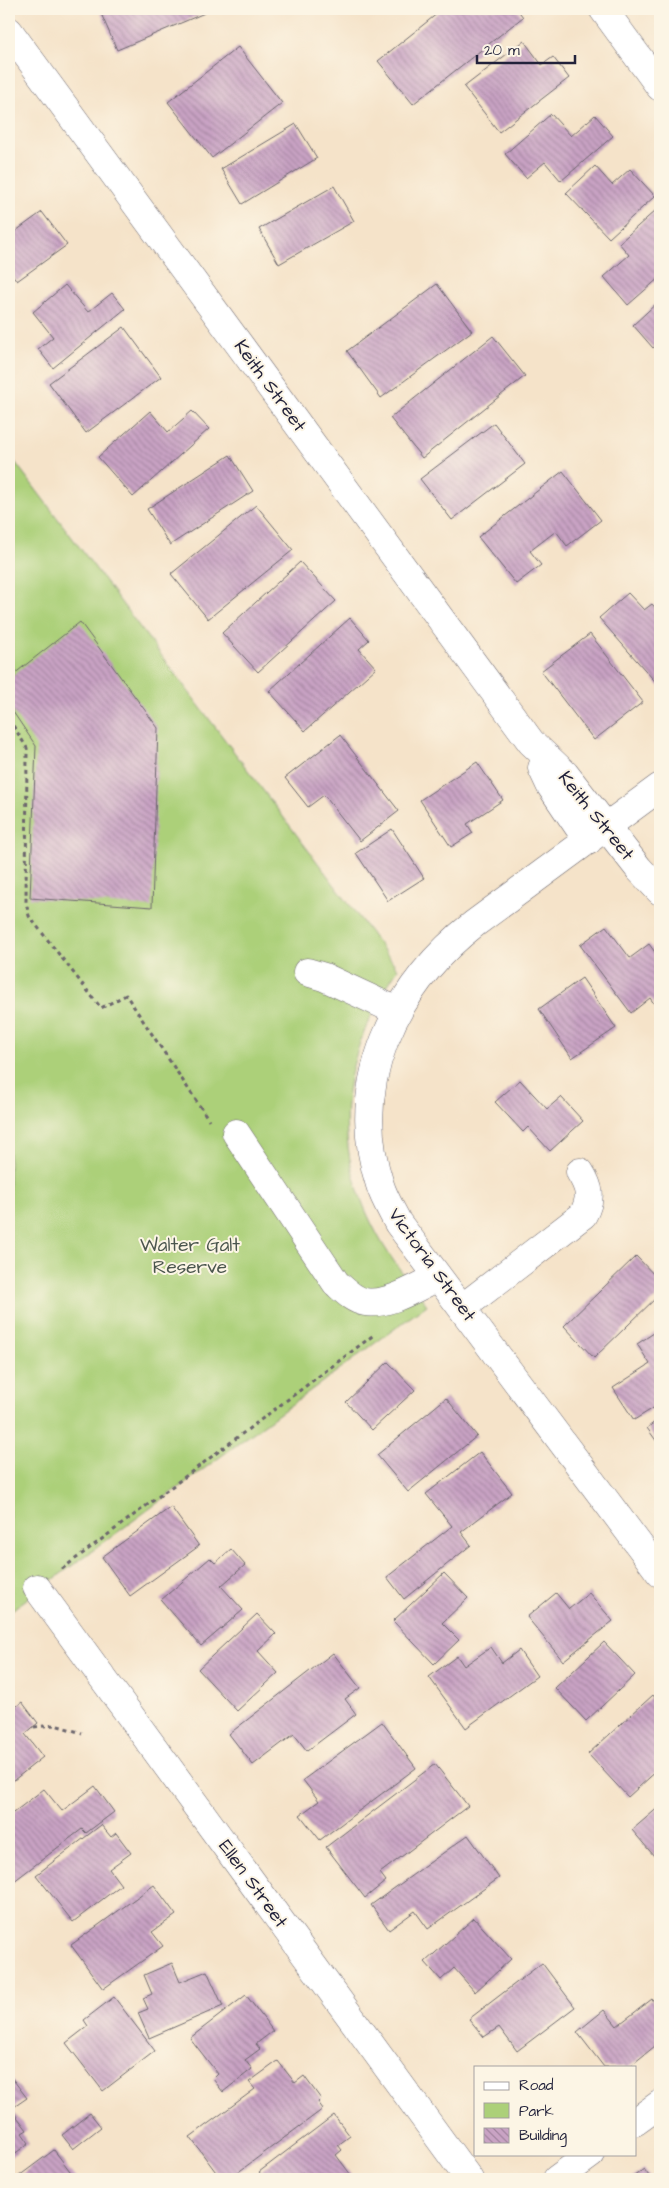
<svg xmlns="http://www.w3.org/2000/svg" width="669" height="2188" font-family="'Architects Daughter',sans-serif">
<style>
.green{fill:#acd079;stroke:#67795a}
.building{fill:url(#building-back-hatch)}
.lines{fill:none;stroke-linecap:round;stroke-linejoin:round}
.minor-casing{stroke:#6c666d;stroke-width:29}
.path{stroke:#6c666d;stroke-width:3;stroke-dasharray:4 4;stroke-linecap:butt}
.minor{stroke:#fff;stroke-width:28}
.labels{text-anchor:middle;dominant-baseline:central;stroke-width:4;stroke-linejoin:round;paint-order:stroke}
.street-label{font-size:19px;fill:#22223b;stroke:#fcf5e5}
.park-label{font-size:19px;fill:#4b564e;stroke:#fcf5e5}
</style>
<defs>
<pattern id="building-back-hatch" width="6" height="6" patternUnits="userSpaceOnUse" patternTransform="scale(1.25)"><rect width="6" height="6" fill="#c9a3c4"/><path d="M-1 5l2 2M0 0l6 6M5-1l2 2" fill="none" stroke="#a384a0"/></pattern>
</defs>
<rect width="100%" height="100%" fill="#fcf5e5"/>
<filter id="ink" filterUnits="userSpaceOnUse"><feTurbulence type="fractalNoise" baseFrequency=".02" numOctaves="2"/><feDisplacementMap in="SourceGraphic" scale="10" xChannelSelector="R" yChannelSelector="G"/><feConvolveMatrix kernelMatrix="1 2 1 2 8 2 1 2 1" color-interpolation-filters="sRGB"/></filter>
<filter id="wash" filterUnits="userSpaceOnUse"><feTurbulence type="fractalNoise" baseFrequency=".0096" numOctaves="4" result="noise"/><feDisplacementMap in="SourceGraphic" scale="20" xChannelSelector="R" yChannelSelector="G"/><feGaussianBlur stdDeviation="1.12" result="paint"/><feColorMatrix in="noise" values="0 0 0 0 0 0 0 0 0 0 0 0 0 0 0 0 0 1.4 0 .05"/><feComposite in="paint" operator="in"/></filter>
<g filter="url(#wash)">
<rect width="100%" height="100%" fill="#f5e3c9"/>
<!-- green -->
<path class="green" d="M9,454L398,969C341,1054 327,1141 377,1234C390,1259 410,1282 427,1305L9,1612Z"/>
<g id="blocks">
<!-- building -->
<path class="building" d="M99,9H214L117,50Z
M443,9H517L523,17L413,104L378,61Z
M524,41L542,65L553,57L569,78L499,132L464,87Z
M238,47L282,103L212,158L168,102Z
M551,114L571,136L595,115L613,136L561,181L545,162L526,178L505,154Z
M296,124L317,158L242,204L221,169Z
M595,166L612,185L630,169L655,196L609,238L566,193Z
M334,186L354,221L279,264L259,229Z
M656,210L660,215V277L628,305L604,277L629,255L619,243Z
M42,212L67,245L17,281L11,273L9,274V236Z
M437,284L472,331L381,398L347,351Z
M65,285L88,312L112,293L125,309L53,368L38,349L53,337L33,312Z
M660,300V342L653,348L633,325Z
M124,327L161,377L86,433L49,383Z
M493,336L525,376L422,458L390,418Z
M150,411L168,432L192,411L209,429L133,497L98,457Z
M494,423L525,464L452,520L420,479Z
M230,455L253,491L170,545L147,509Z
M563,471L601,520L567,546L556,531L530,551L541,565L516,584L478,537Z
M256,505L293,550L208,619L171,574Z
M300,562L336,601L258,672L222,633Z
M628,593L644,610L652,604L660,613V687L599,618Z
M350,618L369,640L359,649L376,668L305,731L269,691Z
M80,622L158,728L152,907L30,898L36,746L9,706V678Z
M590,634L643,702L594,740L541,671Z
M340,735L399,811L360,841L324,795L308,807L285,778Z
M477,762L503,800L467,824L473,833L451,847L420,800Z
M392,829L424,878L388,901L356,853Z
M606,926L630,958L649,944L660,959V1012L650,998L631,1013L580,945Z
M582,978L616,1028L572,1058L539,1009Z
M520,1080L547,1109L561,1097L583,1121L550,1151L528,1127L523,1132L495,1102Z
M636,1256L660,1281V1294L594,1358L564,1326Z
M660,1329V1404L634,1420L613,1388L650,1364L637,1344Z
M388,1362L415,1390L372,1430L346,1402Z
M446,1398L477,1436L408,1492L377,1455Z
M660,1418V1446L647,1428Z
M480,1452L512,1493L461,1532L471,1545L404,1599L387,1577L452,1526L426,1494Z
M171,1507L199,1546L130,1596L102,1557Z
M231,1549L245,1565L221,1586L243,1610L201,1646L161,1600L210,1558L215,1563Z
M444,1573L468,1598L442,1623L459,1640L434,1664L393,1621Z
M556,1593L569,1609L589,1593L613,1621L563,1661L527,1617Z
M257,1614L276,1634L258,1651L278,1673L237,1711L198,1669Z
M604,1642L635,1675L586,1721L555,1688Z
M491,1647L502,1663L519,1650L537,1676L466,1728L429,1677L457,1656L464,1666Z
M333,1653L360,1688L345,1699L356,1714L307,1751L294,1734L253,1765L229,1734Z
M653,1695L660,1704V1768L628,1797L588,1754Z
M22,1702L38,1723L25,1734L43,1757L9,1784V1712Z
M382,1722L416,1768L320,1840L300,1815L319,1801L303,1780Z
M435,1764L468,1806L380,1873L386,1881L365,1898L326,1847Z
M95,1786L114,1812L86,1833L82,1829L9,1885V1816L44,1789L62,1811Z
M660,1806V1863L632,1830Z
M101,1825L111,1837L116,1833L131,1853L109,1869L121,1885L73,1922L36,1875Z
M468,1835L499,1878L428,1929L415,1911L389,1930L371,1905Z
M154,1885L176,1915L152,1932L163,1946L103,1989L71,1945Z
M474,1918L511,1959L475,1992L454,1968L441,1980L425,1962Z
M172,1963L180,1982L207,1971L223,2006L149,2038L138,2013L148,2009L143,1998L152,1994L144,1975Z
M542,1963L575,2007L517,2051L499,2027L484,2037L469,2019Z
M246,1995L273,2031L256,2044L260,2049L245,2060L252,2069L223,2092L213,2079L218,2074L190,2038Z
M114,1997L155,2051L103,2091L66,2043L88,2026L84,2020Z
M652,1999L660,2009V2042L629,2067H604L577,2032L604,2010L617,2026Z
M278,2061L295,2083L304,2076L321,2099L318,2102L323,2109L229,2179H221L190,2137L255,2089L249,2082Z
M11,2077L27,2098L11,2109L27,2130L22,2133L29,2143L9,2158V2078Z
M90,2113L101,2127L73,2149L62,2135Z
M334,2115L350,2136L338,2145L342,2150L336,2155L351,2175L346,2179H308L303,2173L295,2179H265L259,2172Z
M54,2150L76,2179H15Z
M644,2169L651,2179H630Z"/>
</g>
</g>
<g filter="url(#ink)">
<use href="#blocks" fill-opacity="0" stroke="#6c666d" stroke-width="1"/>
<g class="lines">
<defs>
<path id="minor" d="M603,9L660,87
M9,31L531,742L565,774L639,869L660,891
M542,768L550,785L588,841
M660,787L474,924C394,987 347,1084 380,1185C384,1198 392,1211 398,1223L660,1573
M307,972L324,977L397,1011
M236,1133L336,1283C344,1290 353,1300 365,1302C388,1306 417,1287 438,1277
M462,1308L583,1215C592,1198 590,1188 580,1172
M37,1588L469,2179
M635,2122L660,2104
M557,2179L591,2154"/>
</defs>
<!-- minor casing -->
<use href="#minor" class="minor-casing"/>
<!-- path -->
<path class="path" d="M9,719L27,748L26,902L29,916L101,1008L126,995L209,1120
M62,1569L375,1334
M34,1727L55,1725L82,1733"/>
<!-- minor -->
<use href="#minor" class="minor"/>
</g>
</g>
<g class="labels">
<!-- street labels -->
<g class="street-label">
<text transform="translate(270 386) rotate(54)">Keith Street</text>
<text transform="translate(596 816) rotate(51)">Keith Street</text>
<text transform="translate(432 1265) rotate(54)">Victoria Street</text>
<text transform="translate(253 1884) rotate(54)">Ellen Street</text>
</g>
<!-- park labels -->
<g class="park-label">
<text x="190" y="1245">Walter Galt<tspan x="190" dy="22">Reserve</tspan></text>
</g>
</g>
<!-- margin -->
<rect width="669" height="2188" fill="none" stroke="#fcf5e5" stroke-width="30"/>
<!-- legend -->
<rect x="474" y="2066" width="162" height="90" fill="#fcf5e5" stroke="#a5a1a1"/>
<rect x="484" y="2082" width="25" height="8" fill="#ffffff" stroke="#a5a1a1"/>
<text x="519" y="2090" font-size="15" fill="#22223b">Road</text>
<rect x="484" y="2103" width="25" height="15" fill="#acd079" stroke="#a5a1a1"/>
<text x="519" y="2116" font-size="15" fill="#22223b">Park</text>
<rect x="484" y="2128" width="25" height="15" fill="url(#building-back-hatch)" stroke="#a5a1a1"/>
<text x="519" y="2140" font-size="15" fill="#22223b">Building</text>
<!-- scale -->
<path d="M477 55v8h98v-8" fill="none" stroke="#22223b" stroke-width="2.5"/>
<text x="484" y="55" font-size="15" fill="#22223b" stroke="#fcf5e5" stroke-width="4" paint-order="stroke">20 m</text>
</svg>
